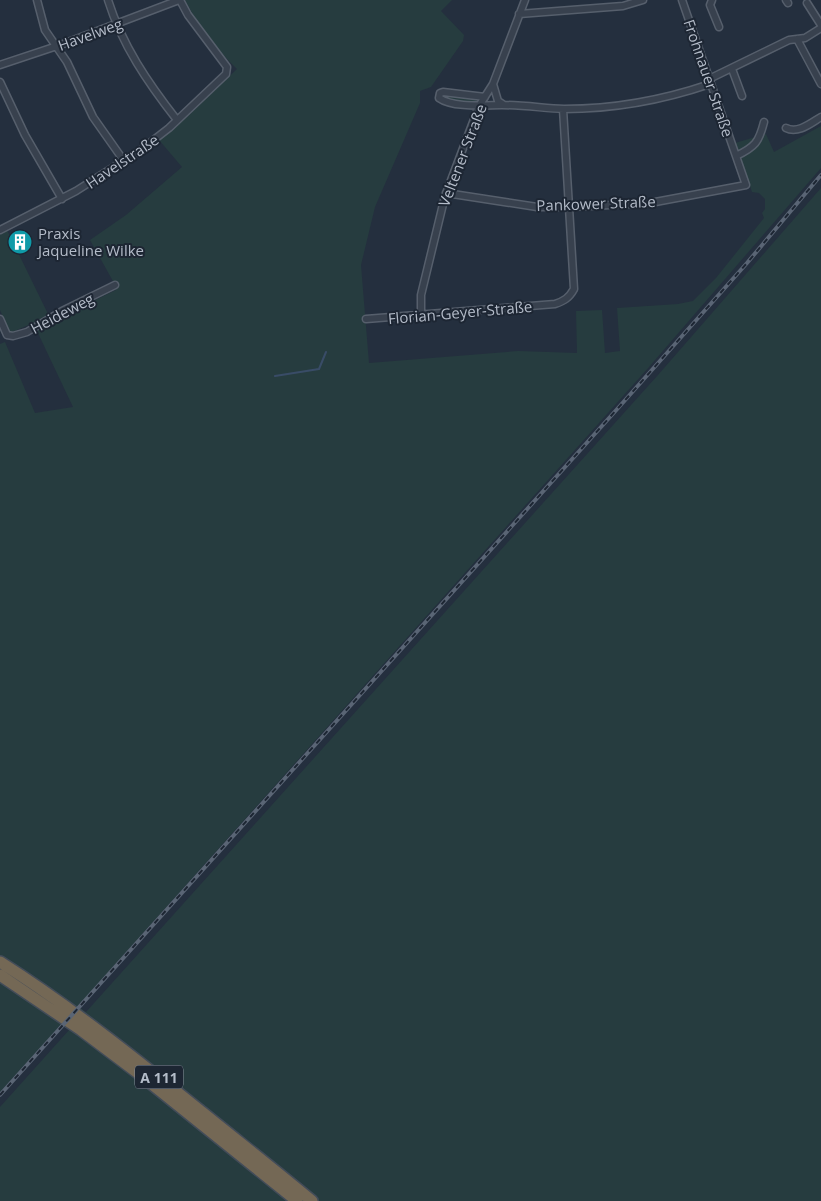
<svg xmlns="http://www.w3.org/2000/svg" width="821" height="1201" font-family="'Open Sans',sans-serif">
<style>
.green{fill:#263c3f}
.lines{fill:none;stroke-linecap:round;stroke-linejoin:round}
.stream{stroke:#394c67;stroke-width:2}
.street-casing{stroke:#565f6c;stroke-width:9}
.highway-casing{stroke:#434c59;stroke-width:14}
.street{stroke:#38414e;stroke-width:6}
.highway{stroke:#746855;stroke-width:11}
.rail-casing{stroke:#5a6575;stroke-width:4}
.rail{stroke:#1d2633;stroke-width:2;stroke-dasharray:5.5;stroke-linecap:butt}
.labels{text-anchor:middle;dominant-baseline:central;stroke-width:4;stroke-linejoin:round;paint-order:stroke}
.shield{fill:#1d2633;stroke:#878f9c;stroke-width:1}
.shield-label{font-size:14px;font-weight:bold;fill:#b4bcc9}
.street-label{font-size:15px;fill:#b4bcc9;stroke:#1d2633}
.poi-label{font-size:15px;fill:#b4bcc9;stroke:#1d2633;text-anchor:start}
</style>
<rect width="100%" height="100%" fill="#242f3e"/>
<!-- green -->
<path class="green" d="M185,0H452L441,11L464,35L463,41L431,87L420,91V103L375,207L361,265L369,363L518,351L577,353L576,311L602,310L605,353L620,351L617,308L678,304L693,301L716,278L764,218L762,213L765,209V199L759,193L752,192L735,143L766,134L774,152L821,126V168L649,367L78,1006L86,1012L658,375L821,188V1201H0V1107L70,1029L62,1024L0,1092V344L5,342L35,413L73,407L36,329L116,290L114,283L90,240L126,215L182,167L159,140L187,117L237,69C216,49 198,26 185,0Z
M447,95L476,99L477,102L475,104L460,102L446,98Z
M7,230L49,316L10,333L0,310V233Z"/>
<g class="lines">
<!-- stream -->
<path class="stream" d="M275,376L319,369L326,352"/>
<defs>
<path id="street" d="M37,0L45,30L67,62L93,117L124,161
M108,0C122,45 148,83 177,120
M712,0L710,5L719,27
M786,0L788,3
M807,3L821,25
M519,14L623,6L643,0
M797,39L821,84
M0,65L63,44L179,0
M732,69L742,96
M709,79L789,40L805,38L821,28
M0,82L25,135L62,199
M493,84L498,101L504,105
M485,97L443,92L440,93L439,98C453,108 485,105 502,105C523,105 543,108 564,109C614,109 663,100 710,84
M786,128C798,134 811,123 821,117
M736,156C755,147 759,142 764,122
M446,193L537,207H570L650,203L746,185L682,0
M0,230L76,191L142,149L169,128L226,74L227,67L188,15L180,0
M421,315V295L445,196L479,106L493,84L525,0
M0,319L7,335L13,336L27,332L62,311L115,285
M366,319L555,304C564,301 569,298 574,289L563,109"/>
<path id="highway" d="M0,962C71,1007 137,1060 202,1112C239,1142 276,1171 312,1201
M0,975L81,1030L138,1073L297,1201"/>
</defs>
<!-- street casing -->
<use href="#street" class="street-casing"/>
<!-- highway casing -->
<use href="#highway" class="highway-casing"/>
<!-- street -->
<use href="#street" class="street"/>
<!-- highway -->
<use href="#highway" class="highway"/>
<defs>
<path id="rail" d="M0,1095L619,407L747,263L821,175"/>
</defs>
<!-- rail casing -->
<use href="#rail" class="rail-casing"/>
<!-- rail -->
<use href="#rail" class="rail"/>
</g>
<!-- icons -->
<defs>
<symbol id="building-disc" viewBox="-11 -11 22 22"><circle r="9.5" fill="#0f9aa8" stroke="#1d2633"/><path d="M-4-6H4V6H1V3H-1V6H-4ZM-2.5-4.3h1.7v1.8h-1.7ZM.8-4.3h1.7v1.8H.8ZM-2.5-1h1.7V.8h-1.7ZM.8-1h1.7V.8H.8Z" fill="#fff"/></symbol>
</defs>
<g fill-rule="evenodd">
<use href="#building-disc" x="6" y="228" width="28" height="28"/>
</g>
<g class="labels">
<!-- shield labels -->
<rect class="shield" x="135" y="1065.5" width="48" height="23" rx="4"/>
<g class="shield-label">
<text x="159" y="1077">A 111</text>
</g>
<!-- street labels -->
<g class="street-label">
<text transform="translate(90 34) rotate(-20)">Havelweg</text>
<text transform="translate(709 78) rotate(71)">Frohnauer Straße</text>
<text transform="translate(462 155) rotate(-69)">Veltener Straße</text>
<text transform="translate(122 161) rotate(-34)">Havelstraße</text>
<text transform="translate(596 203) rotate(-2)">Pankower Straße</text>
<text transform="translate(460 312) rotate(-5)">Florian-Geyer-Straße</text>
<text transform="translate(62 313) rotate(-28)">Heideweg</text>
</g>
<!-- poi labels -->
<g class="poi-label">
<text x="38" y="233">Praxis<tspan x="38" dy="17">Jaqueline Wilke</tspan></text>
</g>
</g>
</svg>
